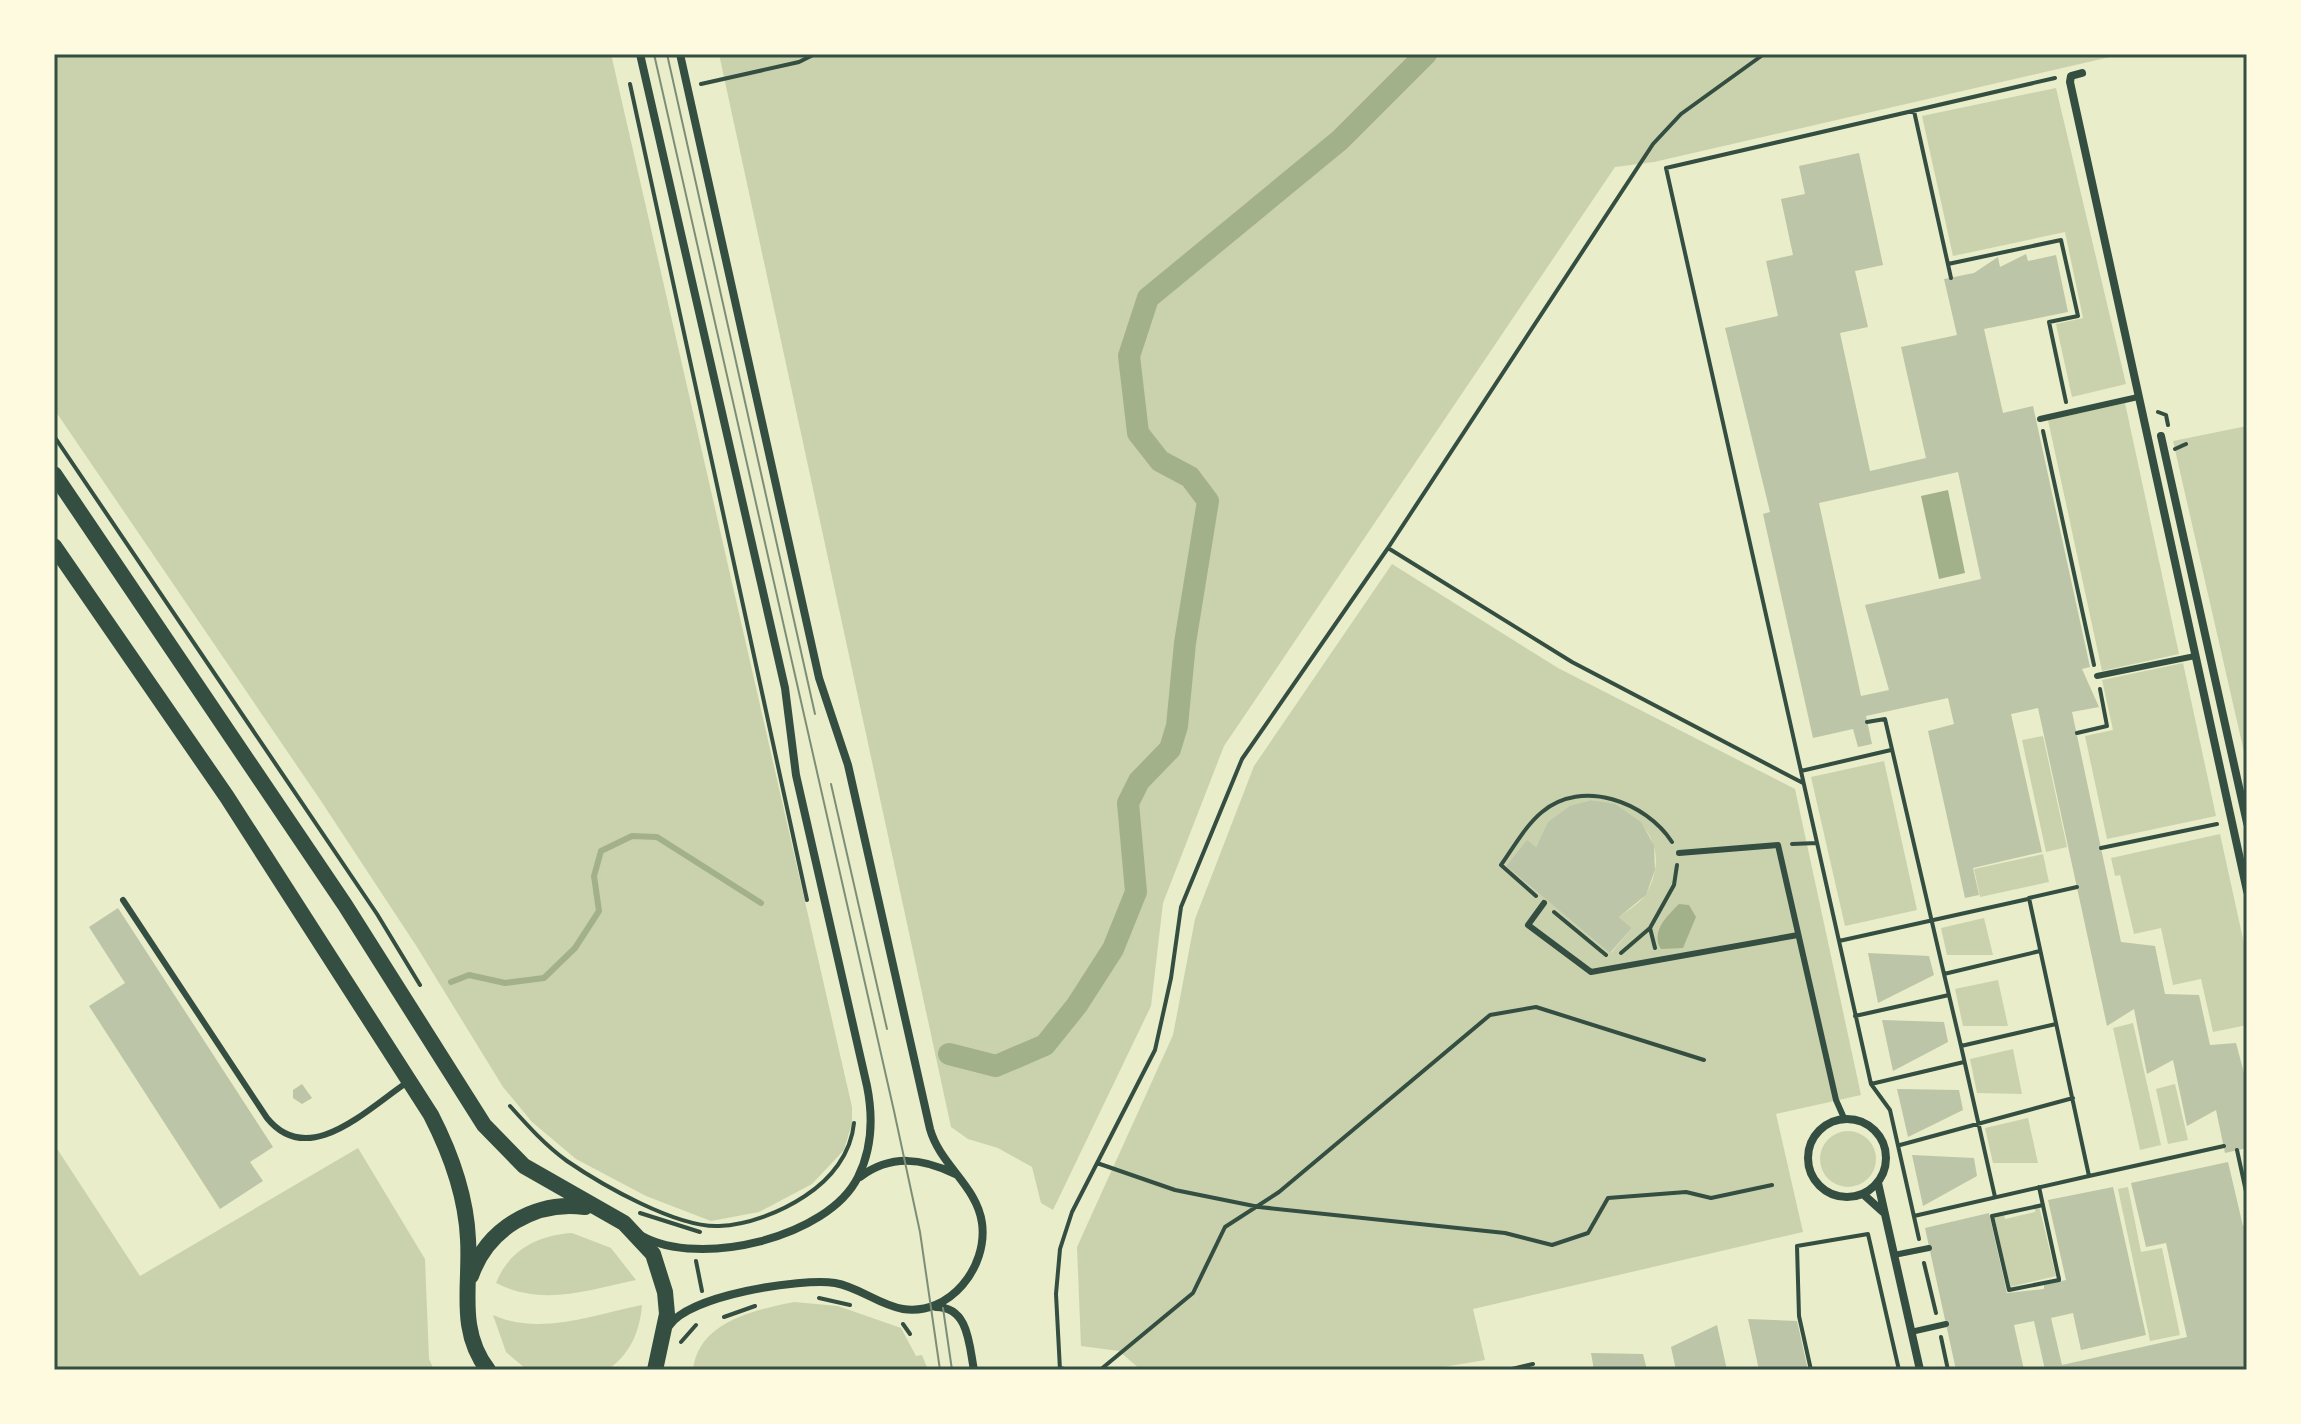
<svg xmlns="http://www.w3.org/2000/svg" width="2301" height="1424" font-family="Lora,serif">
<style>
.green{fill:#cad2ad;fill-rule:evenodd}
.water{fill:#a3b18a}
.lines{fill:none;stroke-linecap:round;stroke-linejoin:round}
.stream{stroke:#a3b18a;stroke-width:6}
.canal{stroke:#a3b18a;stroke-width:22}
.building{fill:#bcc5a7;fill-rule:evenodd}
.path{stroke:#344e41;stroke-width:4}
.service{stroke:#344e41;stroke-width:6}
.minor{stroke:#344e41;stroke-width:8}
.secondary{stroke:#344e41;stroke-width:16}
.tram{stroke:#7c8e77;stroke-width:2}
.neatline{fill:none;stroke:#344e41;stroke-width:3}
</style>
<rect width="100%" height="100%" fill="#e9edc9"/>
<!-- green -->
<path class="green" d="M54,54H611L852,1107V1123L844,1150L812,1184L759,1212L711,1221L646,1196L576,1159L532,1122L503,1087L417,947L321,801L54,409Z
M719,54H2123L1654,162L1615,167L1224,746L1163,903L1151,1006L1053,1210L1041,1203L1032,1167L998,1148L968,1139L951,1127Z
M2056,88L2126,384L2072,397L2056,324L2083,318L2065,232L1953,256L1922,116Z
M2125,403L2179,654L2102,671L2048,420Z
M2247,426V765L2173,441Z
M1392,564L1558,668L1795,789L1861,1095L1776,1114L1803,1232L1473,1309L1485,1360L1426,1370H1141L1119,1351L1081,1346L1077,1247L1173,1035L1195,919L1254,766ZM1591,800C1638,807 1673,844 1647,892C1642,902 1628,910 1619,917L1632,928L1611,953L1506,866L1527,841L1536,847C1549,820 1561,808 1591,800Z
M2183,663L2216,816L2107,839L2085,736L2113,730L2102,680Z
M2043,736L2067,847L2046,852L2022,740Z
M1884,761L1917,910L1845,926L1811,777Z
M2220,834L2247,957V1025L2213,1032L2201,979L2173,985L2161,928L2134,934L2120,875L2115,876L2111,858Z
M2043,854L2049,882L1980,897L1974,869Z
M1984,918L1993,955H1947L1941,928Z
M1998,980L2008,1026H1963L1955,989Z
M2133,1023L2161,1145L2140,1150L2113,1028Z
M2013,1049L2022,1094L1977,1093L1970,1059Z
M2175,1084L2188,1140L2168,1144L2156,1089Z
M2028,1118L2038,1163H1993L1985,1128Z
M1820 1159a28 28 0 1 1 56 0a28 28 0 1 1-56 0Z
M54,1144L140,1276L358,1148L425,1259L429,1359L434,1370H54Z
M2128,1187L2141,1252L2162,1248L2180,1335L2150,1341L2118,1189Z
M2039,1206L2056,1276L2010,1287L1994,1216L2004,1214L2005,1219L2035,1212V1208Z
M572,1233L611,1248L636,1280C588,1290 542,1307 496,1283C509,1250 538,1235 572,1233Z
M794,1302L838,1306L901,1328L916,1356L922,1355L928,1370H693C698,1322 754,1310 794,1302Z
M642,1305C640,1331 630,1355 607,1370H527L506,1352L493,1315C540,1336 593,1315 642,1305Z"/>
<!-- water -->
<path class="water" d="M1948,490L1965,573L1939,579L1921,496Z
M1679,904L1689,905L1696,917L1683,948L1661,949C1650,932 1667,916 1679,904Z"/>
<g class="lines">
<!-- stream -->
<path class="stream" d="M451,982L469,975L505,983L544,978L575,948L599,911L594,876L601,851L632,836L657,837L761,903"/>
<!-- canal -->
<path class="canal" d="M949,1054L996,1066L1045,1045L1077,1005L1113,949L1136,892L1128,803L1139,781L1170,749L1177,726L1185,643L1208,501L1190,477L1160,461L1138,433L1129,356L1148,298L1340,140L1426,54"/>
</g>
<!-- building -->
<path class="building" d="M1859,153L1883,265L1855,271L1868,327L1840,333L1870,471L1926,458L1901,347L1957,335L1944,279L1974,273L1998,257L2000,267L2026,254L2028,261L2056,255L2068,312L1984,329L2003,413L2033,406L2090,667L2082,669L2099,707L2072,712L2121,942L2155,946L2165,994L2199,995L2210,1045L2236,1043L2247,1084V1148L2225,1153L2216,1110L2187,1126L2173,1060L2147,1074L2134,1009L2107,1026L2038,708L2011,714L2042,852L1973,868L1979,895L1965,898L1928,731L1954,724L1948,698L1866,716L1872,744L1858,747L1853,729L1813,738L1763,514L1770,512L1725,328L1778,316L1766,261L1793,255L1781,199L1805,194L1799,166ZM1958,472L1981,579L1865,605L1889,690L1861,696L1819,503Z
M1591,800L1615,804L1641,822L1654,845L1655,870L1646,895L1619,917L1632,928L1610,953L1506,866L1527,840L1536,847L1548,822L1570,806Z
M118,908L273,1147L250,1162L263,1181L220,1209L89,1006L125,983L89,927Z
M1868,953L1929,956L1934,975L1878,1003Z
M1882,1020L1944,1022L1948,1042L1893,1071Z
M302,1084L312,1098L302,1104L293,1098V1090Z
M1897,1089L1959,1090L1963,1110L1908,1137Z
M1912,1155L1974,1158L1977,1176L1923,1206Z
M2228,1162L2243,1226L2247,1224V1370H2045L2034,1321L2014,1325L2024,1370H1956L1925,1228L1989,1213L2007,1293L2044,1289V1285L2066,1280L2048,1200L2113,1187L2146,1335L2081,1350L2073,1313L2051,1318L2062,1365L2187,1337L2166,1243L2146,1247L2131,1183Z
M1748,1319L1797,1321L1808,1370H1759Z
M1717,1325L1727,1370H1676L1671,1347Z
M1591,1353L1643,1354L1647,1370H1594Z"/>
<g class="lines">
<!-- path -->
<path class="path" d="M630,84L807,900
M701,84L799,62L815,54
M1914,111L1951,278
M1948,264L2061,240L2078,316L2049,322L2066,402
M2158,412L2166,415L2168,425
M2043,431L2094,665
M54,436L377,914L420,985
M2175,449L2186,444
M1388,548L1572,662L1803,783
M1867,722L1885,719L1944,974
M2077,733L2107,726L2100,689
M1801,771L1891,750
M1792,844L1817,843
M2101,848L2217,824
M1536,896L1501,865C1513,848 1526,825 1542,812C1582,778 1646,802 1672,842
M1554,912L1606,955
M1839,941L2028,899
M1655,948L1650,928L1674,885L1677,865
M1621,953L1650,928
M1855,1016L1949,995
M1961,1046L1944,974L2040,951
M1871,1084L1964,1062
M510,1106C528,1126 546,1146 567,1161C602,1185 677,1228 719,1226C748,1225 781,1212 805,1196C831,1179 851,1154 854,1123
M1900,1145L2073,1098
M2237,1150L2247,1196
M1097,1163L1175,1190L1259,1207L1505,1233L1552,1245L1588,1233L1608,1198L1686,1192L1711,1198L1772,1185
M2089,1176L2224,1146
M2039,1187L2059,1279
M1995,1197L1961,1046L2056,1024
M2043,1205L1992,1216L2009,1290L2059,1280
M640,1213L700,1232
M1914,1216L2089,1176L2029,898L2077,887
M1919,1239L1890,1110L1871,1084L1666,168L2055,78
M696,1261L702,1291
M1924,1263L1936,1313
M819,1298L850,1305
M724,1317L755,1306
M903,1324L910,1334
M1941,1337L1948,1370
M681,1342L696,1325
M1060,1368L1068,1370
M1060,1370L1056,1294L1060,1249L1072,1212L1155,1050L1171,978L1181,907L1242,759L1388,548L1653,144L1681,114L1764,54
M1100,1370L1193,1293L1225,1227L1279,1192L1490,1015L1536,1007L1704,1060
M1508,1370L1533,1364
M1811,1370L1799,1316L1797,1246L1868,1234L1899,1370"/>
<!-- service -->
<path class="service" d="M2040,419L2138,397
M2097,676L2195,656
M1679,853L1778,845L1836,1100L1844,1118
M123,900L267,1118C309,1170 368,1108 409,1081
M1544,903L1528,925L1591,972L1798,935
M1894,1255L1929,1248
M1911,1332L1946,1324"/>
<!-- minor -->
<path class="minor" d="M640,54L785,688L796,775L867,1086C873,1116 872,1149 858,1177C828,1238 699,1268 642,1236
M2082,73L2071,76L2070,82L2247,891
M2161,436L2247,823
M1808 1158a39 39 0 1 1 78 0a39 39 0 1 1-78 0Z
M860,1177C891,1154 922,1158 955,1174
M1878,1183L1920,1370
M1863,1194L1883,1212
M936,1307C969,1307 969,1345 974,1370
M669,1326C689,1295 800,1278 835,1283C859,1287 879,1305 903,1309C950,1316 988,1267 982,1223C977,1186 940,1165 930,1129L848,765L819,678L680,54"/>
<!-- secondary -->
<path class="secondary" d="M54,474L345,905L484,1125L524,1166L624,1223L653,1254L665,1292L667,1314L655,1370
M54,546L227,797L431,1115C451,1154 466,1195 468,1239C471,1285 457,1330 488,1370
M471,1276C487,1229 535,1200 585,1207"/>
<!-- tram -->
<path class="tram" d="M654,54L894,1111L920,1232L940,1370
M667,54L815,714
M831,784L887,1029
M943,1308L952,1370"/>
</g>
<!-- border -->
<rect width="2301" height="1424" fill="none" stroke="#fefae0" stroke-width="112"/>
<rect x="56" y="56" width="2189" height="1312" class="neatline"/>
</svg>
